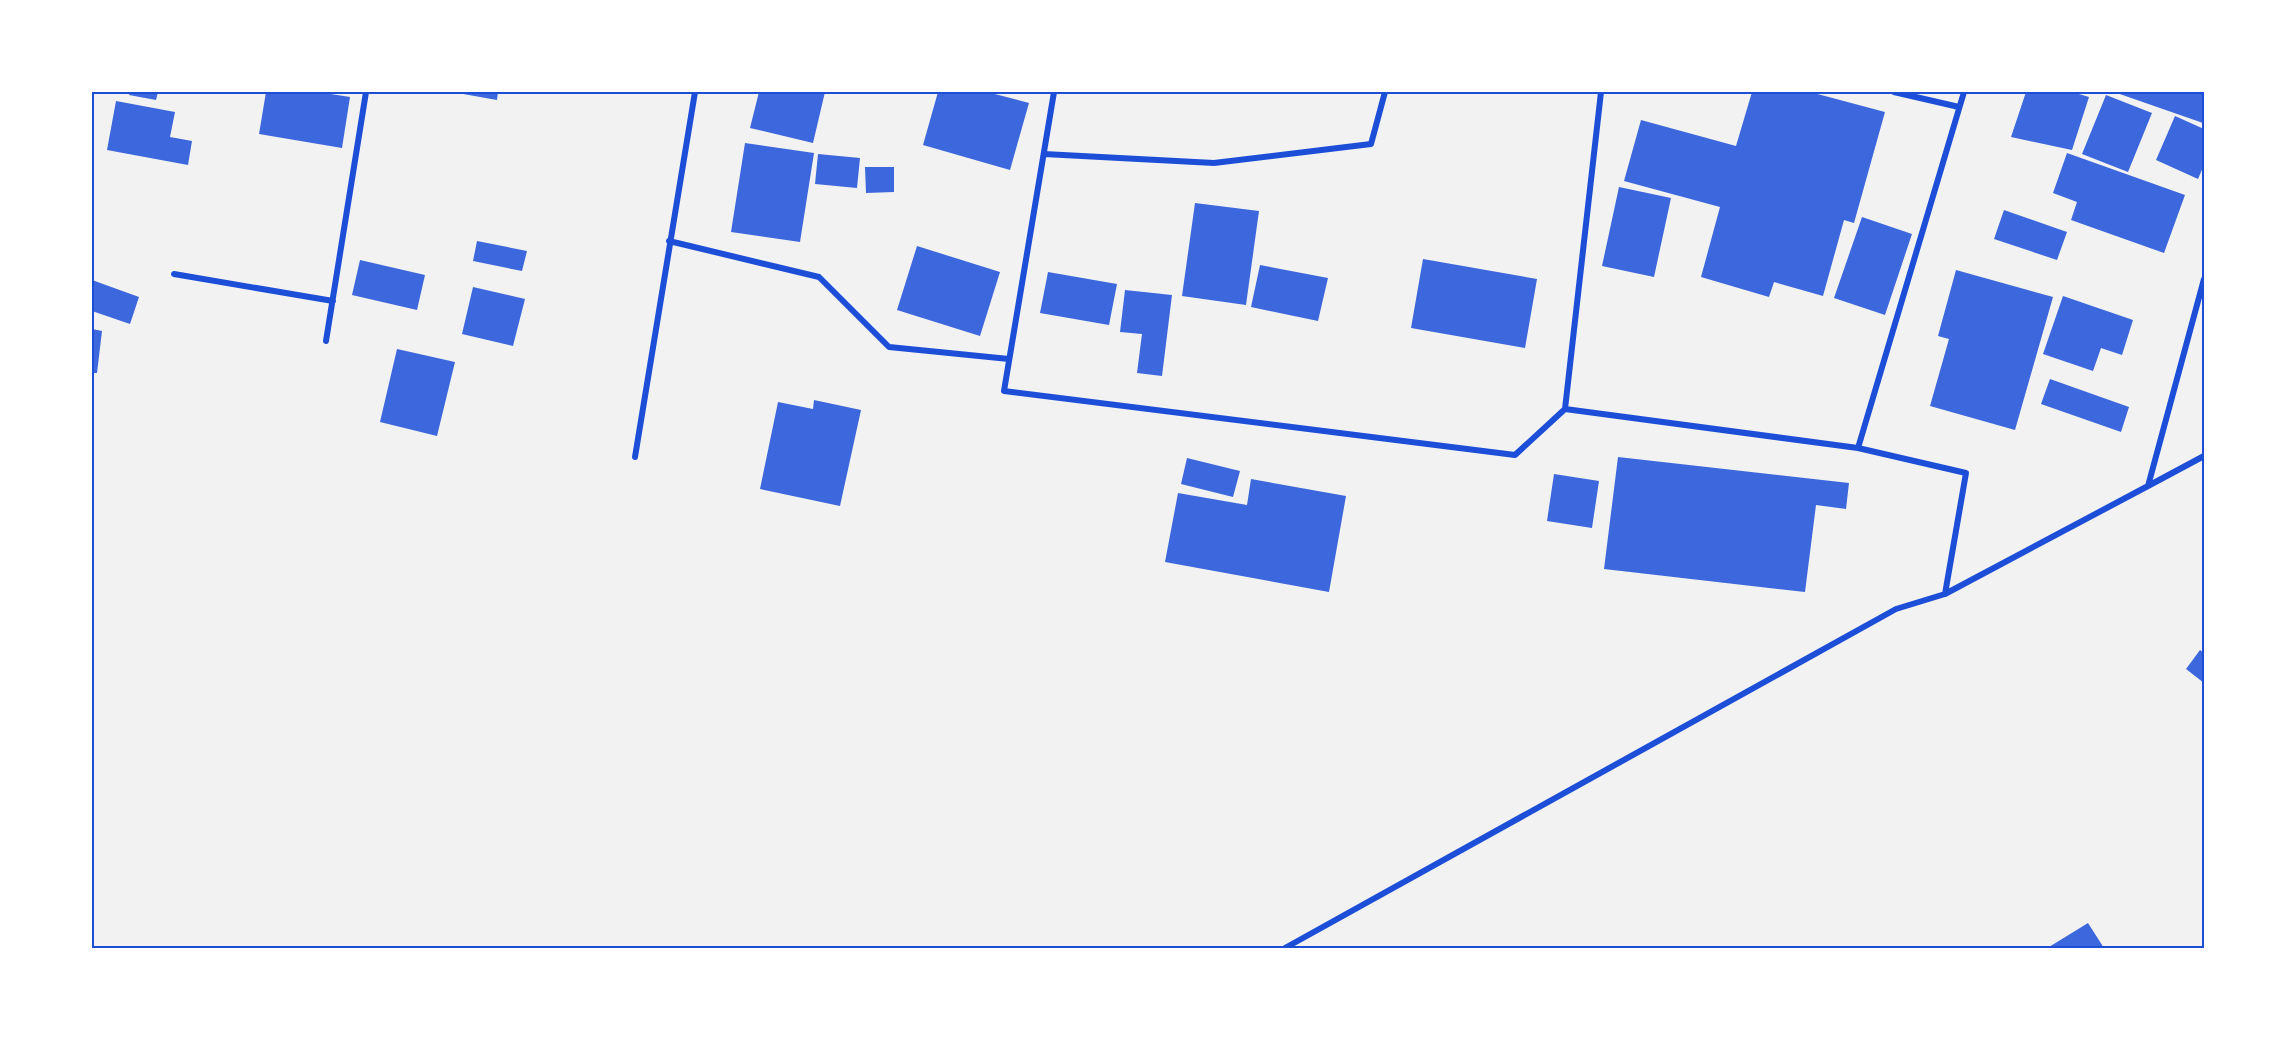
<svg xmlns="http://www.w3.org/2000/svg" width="2296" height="1040" font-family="'Titillium Web',sans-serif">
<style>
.building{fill:#3d67dc}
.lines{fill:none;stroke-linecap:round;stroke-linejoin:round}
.minor{stroke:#1d4ed8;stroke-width:6}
.neatline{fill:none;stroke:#1d4ed8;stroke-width:2}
</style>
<rect width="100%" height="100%" fill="#f2f2f2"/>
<!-- building -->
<path class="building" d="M130,92H158L156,100L129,95Z
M266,92H318L350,97L342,148L259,134Z
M452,92H498L497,100Z
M759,92H825L813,143L750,128Z
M938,92H987L1029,103L1010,170L923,145Z
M1752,92H1810L1885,112L1854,223L1844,220L1823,296L1774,282L1769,297L1701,277L1720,207L1624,181L1641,120L1736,146Z
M2026,92H2072L2089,97L2072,150L2011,137Z
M2114,92H2204V119L2203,123Z
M2106,95L2152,113L2128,172L2082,154Z
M116,101L175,112L170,137L192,141L188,165L107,150Z
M2175,116L2204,129V165L2198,179L2156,160Z
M745,143L814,153L800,242L731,232Z
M2067,153L2185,195L2164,253L2071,220L2077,202L2053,193Z
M818,154L860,158L857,188L815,184Z
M865,167H894V192L866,193Z
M1619,187L1671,198L1654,277L1602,266Z
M1195,203L1259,211L1246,305L1182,296Z
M2004,210L2067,232L2057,260L1994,239Z
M1862,217L1912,234L1885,315L1834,298Z
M477,241L527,251L522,271L473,261Z
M917,246L1000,272L980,336L897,310Z
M1423,259L1537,279L1525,348L1411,328Z
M360,260L425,275L417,310L352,295Z
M1260,265L1328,278L1318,321L1251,307Z
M1956,270L2053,297L2015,430L1930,406L1949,339L1938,336Z
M1048,272L1117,284L1109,325L1040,313Z
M92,280L139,297L130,324L92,311Z
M473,287L525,299L513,346L462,334Z
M1125,290L1172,295L1162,376L1137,373L1142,334L1120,332Z
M2063,296L2133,320L2122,355L2101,348L2093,371L2043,354Z
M92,329L102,331L97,373H92Z
M397,349L455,362L437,436L380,422Z
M2050,379L2129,407L2121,432L2041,404Z
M814,400L861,410L840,506L760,489L778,402L813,409Z
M1618,457L1849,483L1846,509L1816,505L1805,592L1604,569Z
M1187,458L1240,471L1233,497L1181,484Z
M1554,474L1599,481L1592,528L1547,521Z
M1251,479L1346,496L1329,592L1165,562L1178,493L1247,505Z
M2200,650L2204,653V683L2186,669Z
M2088,923L2104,948H2050L2049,947Z"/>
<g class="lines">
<!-- minor -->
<path class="minor" d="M1054,92L1004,391L1515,455L1565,409
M1601,92L1565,409L1858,448L1966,473L1945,594L2148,486L2204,279
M1894,92L1959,107
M1044,154L1214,163L1371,144L1385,92
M669,241L819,277L889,347L1009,359
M174,274L333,301
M326,341L366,92
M1858,448L1964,92
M635,457L695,92
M2148,486L2204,456
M1285,948L1896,609L1945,594"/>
</g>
<!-- border -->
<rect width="2296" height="1040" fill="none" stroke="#ffffff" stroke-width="186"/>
<rect x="93" y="93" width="2110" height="854" class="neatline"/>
</svg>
